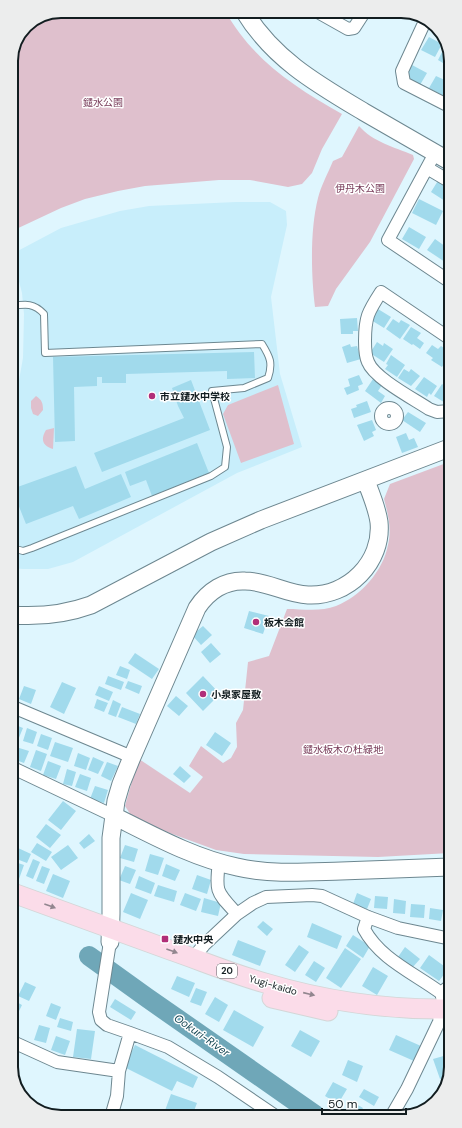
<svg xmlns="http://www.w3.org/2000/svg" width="462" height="1128" font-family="'DM Sans','Noto Sans JP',sans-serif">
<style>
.built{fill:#c8eefb}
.green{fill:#dfc0cd}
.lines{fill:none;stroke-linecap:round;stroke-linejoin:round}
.river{stroke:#6fa7b8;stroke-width:20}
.building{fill:#a1daec}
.lane-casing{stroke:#6d8790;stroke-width:8}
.street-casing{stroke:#6d8790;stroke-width:14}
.secondary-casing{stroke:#6d8790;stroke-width:19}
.primary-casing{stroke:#d4d6d7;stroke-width:21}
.lane{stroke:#fff;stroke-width:6}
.street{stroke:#fff;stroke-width:12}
.secondary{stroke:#fff;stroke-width:17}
.primary{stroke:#fbdce9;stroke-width:19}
.oneway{fill:#92868f}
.poi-dot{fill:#b12e78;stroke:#fff;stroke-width:1.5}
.labels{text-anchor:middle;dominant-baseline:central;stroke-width:3;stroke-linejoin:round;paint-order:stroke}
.shield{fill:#fff;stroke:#596163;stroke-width:1}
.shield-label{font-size:9px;font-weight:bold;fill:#121d20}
.park-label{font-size:10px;fill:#783b59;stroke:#fff}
.poi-label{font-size:10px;font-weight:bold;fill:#121d20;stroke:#fff;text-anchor:start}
.street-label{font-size:10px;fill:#121d20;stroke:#fff}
.water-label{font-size:11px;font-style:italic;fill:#134552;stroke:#fff}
.rim{fill:none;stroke:#121d20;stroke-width:2}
</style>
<rect width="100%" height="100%" fill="#dff6fe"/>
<!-- built -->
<path class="built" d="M236,202H270L286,211L287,225L271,297L280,374L302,447L237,473L73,562L48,569H23L12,568V419L23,358L24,314L22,293L12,254L61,228L120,211L149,206Z"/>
<!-- green -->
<path class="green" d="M61,11H225C254,61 293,86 342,114L322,149L312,173L302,184L288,187L250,180H219L145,186L118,191L85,199L61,208L12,231L11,58L26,25Z
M359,126C373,142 394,147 413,155L414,159L370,242L336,289L328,306L315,307C311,275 310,229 318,198C321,186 328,173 333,161L342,157Z
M278,385L294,444L241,463L223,414L228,405Z
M36,396C42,400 43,403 43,410L38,416L33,414L31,408V401Z
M54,428L53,449C43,446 40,440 46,430Z
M449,462L450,853L378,857L244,854L216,850L134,820L125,806L135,770L139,759L190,793L203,777L189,766L201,746L223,763L231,758L237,747L236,723L243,710L248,662L269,656L287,609C303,609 321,612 336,606C361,596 383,571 388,545C392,529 388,514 384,499L390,484Z"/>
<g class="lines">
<!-- river -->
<path class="river" d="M89,956L146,997L315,1115"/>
</g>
<!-- building -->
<path class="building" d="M339,11H355L351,19L338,12Z
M429,37L442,44L435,57L421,50Z
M444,48L448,50V66L438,60Z
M412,65L427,73L420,85L406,77Z
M436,76L449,82V87L444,96L429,88Z
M439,179L449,185V194L445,201L431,192Z
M419,199L443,211L436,225L412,213Z
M409,227L426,237L419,249L402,239Z
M435,239L449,249V256L445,262L427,250Z
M378,309L391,317L384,328L371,320Z
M357,318L358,331H353V334H341L340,319Z
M393,319L399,323L401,320L410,325L400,339L386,329Z
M411,327L421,333L417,338L424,343L420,349L413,344L412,345L403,339Z
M377,342L383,346L384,343L393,349L384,362L370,353Z
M350,344L351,347L357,346L361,359L347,363L342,347Z
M432,345L438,349L441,346L447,350L446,353L449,356L442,367L431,360L433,358L426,353Z
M254,352L255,378L227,379V371L126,374V383H102V377H97V386L74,387L75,441L55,442L53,357Z
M391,355L405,365L397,377L385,369L388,365L386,364Z
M449,359V372L443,368Z
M404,369L409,372L411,369L420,376L411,386L398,378Z
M359,375L363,384L358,386L359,390L347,395L344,388L350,386L348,379Z
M424,377L437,386L431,395L429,393L427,397L415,389Z
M373,379L382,385L378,391L385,396L381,403L365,391Z
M191,380L210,430L102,472L94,453L184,418L178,406L172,388Z
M442,384L449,389L448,393L449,394V400L447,404L434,396Z
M367,401L371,412L354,418L351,409L357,407L356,405Z
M408,412L426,423L420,432L402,420Z
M372,420L376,430L372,432L374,436L364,441L357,425Z
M406,433L409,440L414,438L418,447L402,453L396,437Z
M197,443L209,473L152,496L146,480L130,486L125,472Z
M76,466L85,489L121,474L131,497L79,519L73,506L26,524L12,489Z
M249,611L269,616L263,634L244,628Z
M203,626L212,635L201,645L192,635Z
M211,643L221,654L210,663L201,652Z
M135,653L159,669L152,679L128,663Z
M120,666L130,670L127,679L116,675Z
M108,676L124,682L121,690L105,684Z
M203,676L220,694L203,711L186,693Z
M128,681L142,686L139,694L125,688Z
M62,682L76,688L64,714L50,707Z
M24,686L36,690L31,704L19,699Z
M99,686L113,692L109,701L95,695Z
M13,687L17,689L13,697Z
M176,696L188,706L179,716L167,706Z
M97,699L108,703L104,712L94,708Z
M113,700L121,704L116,717L108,714Z
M122,707L140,714L136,724L118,717Z
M13,724L23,728L18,740L13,738Z
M27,728L37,732L33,744L23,741Z
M215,732L231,743L222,756L206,745Z
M41,734L52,738L48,750L37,746Z
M55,742L73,748L68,762L50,756Z
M16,747L29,751L24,763L13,759Z
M36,750L47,754L41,771L30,767Z
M78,753L90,758L86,770L74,766Z
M93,757L104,762L98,774L88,770Z
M48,761L61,766L56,779L43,775Z
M107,762L118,766L111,781L101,776Z
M180,766L191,776L184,783L173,774Z
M67,769L76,772L72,786L63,784Z
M80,774L91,778L87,791L75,787Z
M95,786L108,790L104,803L90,799Z
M63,801L76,811L61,830L48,820Z
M46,824L61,835L50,848L36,837Z
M89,834L95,841L84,849L79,843Z
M13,843L16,844L13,852Z
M37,843L52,852L46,861L31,852Z
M68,845L78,858L61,870L51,857Z
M125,845L138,849L134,862L120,858Z
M18,848L31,854L27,863L14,858Z
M150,854L164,858L158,875L145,871Z
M33,859L40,862L33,879L26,876Z
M15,862L24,865L19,879L13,876V866Z
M166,864L180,870L175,881L162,876Z
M42,866L50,869L44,884L36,881Z
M125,866L136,870L130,884L119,880Z
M53,874L70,881L63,898L46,891Z
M197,875L211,880L207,894L192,889Z
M139,876L155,883L151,894L135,888Z
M158,885L177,891L174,902L154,896Z
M131,893L148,900L140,919L123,912Z
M185,893L201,899L196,911L180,905Z
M357,893L371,899L367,909L353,904Z
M375,896L388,897L387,909L374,908Z
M204,898L221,903L218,916L201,912Z
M394,899L406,901L405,914L393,913Z
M411,904L425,905L424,918L410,917Z
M430,908L443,910L441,921L429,919Z
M447,911H451V923H446Z
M263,921L273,929L267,936L257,927Z
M312,923L342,936L337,949L307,937Z
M353,935L370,946L363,958L346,946Z
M238,940L266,951L260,966L232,955Z
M299,945L309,952L295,972L285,965Z
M405,947L420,959L412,968L398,957Z
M345,948L361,959L341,988L326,978Z
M429,955L448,969L439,981L420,968Z
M314,961L325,968L316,982L305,975Z
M373,967L388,976L377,995L362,986Z
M13,973L18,977L13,982Z
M177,976L195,983L189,997L171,989Z
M25,982L36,987L29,1001L18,996Z
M196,988L207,992L201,1006L190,1002Z
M215,997L228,1005L219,1022L205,1014Z
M115,999L136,1012L131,1020L110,1007Z
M13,1000L22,1005L16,1017L13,1015Z
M51,1003L61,1007L56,1020L46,1016Z
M234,1010L264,1027L253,1047L223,1030Z
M60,1018L73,1022L71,1031L57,1027Z
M39,1025L50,1028L46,1043L34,1040Z
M77,1029L95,1031L91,1059L73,1057Z
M300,1030L320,1041L311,1057L291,1046Z
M396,1035L421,1046L414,1061L389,1050Z
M56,1036L70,1041L65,1055L51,1050Z
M135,1045L198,1077L193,1088L177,1081L172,1091L124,1067Z
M13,1049L17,1050L14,1058L13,1052Z
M447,1055L451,1068L448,1076L440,1079L433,1059Z
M348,1060L363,1066L357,1082L342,1075Z
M333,1082L347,1089L338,1104L325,1096Z
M364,1089L379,1097L374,1106L359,1097Z
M171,1094L197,1103L192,1116H163Z
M351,1101L363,1108L359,1115L346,1109Z"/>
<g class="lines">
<defs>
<path id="lane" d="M12,306C26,304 34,303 44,314L45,353L262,344C270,357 273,363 268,378L244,388L212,391L227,447L225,467L211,476L32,548L23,551L12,548
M12,483L13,477"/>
<path id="street" d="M316,11L348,29L354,28L365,11
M426,19L402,71L404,83L449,106
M435,153L388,240L449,281
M427,168L449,181
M449,338L381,292C368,312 365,317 365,341C365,348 365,356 368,362C374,378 414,399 429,409L437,412L449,411
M381 416a8 8 0 1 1 16 0a8 8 0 1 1-16 0Z
M13,707L132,757
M13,768L114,816
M219,862C215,893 217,892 237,914
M368,917L364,929C380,959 414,973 441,993L443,1000L439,1022L407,1089L392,1115
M110,942L99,1012L101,1020L107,1025L130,1033L168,1047L218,1077L274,1115
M193,958L204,945L237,914L253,903L266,897L312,895L322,896L368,917L398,928L451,939
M441,993L451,985
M13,1042L57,1062L119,1071
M111,1117L117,1096L119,1071L130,1033"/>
<path id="secondary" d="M244,11C273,59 317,84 364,112C392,128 421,145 449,161
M12,615C39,617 66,614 91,605L211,542L261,520L449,448
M114,816C154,836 194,858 237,867C271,875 307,872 341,871C377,870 414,868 450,867
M110,942L111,914V838L116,801L121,784L132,757L197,608C208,591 225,580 245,581C267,581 286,594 308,595C348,597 383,562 379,522C377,508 371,494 366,481"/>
<path id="primary" d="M13,893C65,912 118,931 170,950C202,961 233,974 265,983C325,1001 388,1010 451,1009
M272,998L328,1011"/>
</defs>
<!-- lane casing -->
<use href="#lane" class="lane-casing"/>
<!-- street casing -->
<use href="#street" class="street-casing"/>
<!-- secondary casing -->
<use href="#secondary" class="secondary-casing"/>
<!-- primary casing -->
<use href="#primary" class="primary-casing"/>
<!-- lane -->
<use href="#lane" class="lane"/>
<!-- street -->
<use href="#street" class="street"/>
<!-- secondary -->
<use href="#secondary" class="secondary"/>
<!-- primary -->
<use href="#primary" class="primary"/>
</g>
<!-- one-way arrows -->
<defs><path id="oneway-solid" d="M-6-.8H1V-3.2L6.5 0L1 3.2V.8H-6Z"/></defs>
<g class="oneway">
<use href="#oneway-solid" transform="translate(50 906) rotate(20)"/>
<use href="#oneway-solid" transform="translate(172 951) rotate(20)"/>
<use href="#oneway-solid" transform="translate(309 994) rotate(13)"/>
</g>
<!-- markers -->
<g class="poi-dot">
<circle cx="152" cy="396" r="4"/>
<circle cx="256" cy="622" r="4"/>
<circle cx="203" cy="694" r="4"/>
<rect x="161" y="935" width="8" height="8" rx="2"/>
</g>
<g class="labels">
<!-- shield labels -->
<rect class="shield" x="217" y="964" width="20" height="14" rx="3"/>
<g class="shield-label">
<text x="227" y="971">20</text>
</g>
<!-- park labels -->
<g class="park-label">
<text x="103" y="102">鑓水公園</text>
<text x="360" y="188">伊丹木公園</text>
<text x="343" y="749">鑓水板木の杜緑地</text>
</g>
<!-- poi labels -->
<g class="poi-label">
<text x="160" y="396">市立鑓水中学校</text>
<text x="264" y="622">板木会館</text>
<text x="211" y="694">小泉家屋敷</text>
<text x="173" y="939">鑓水中央</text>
</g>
<!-- street labels -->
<g class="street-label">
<text transform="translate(273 985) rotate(16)">Yugi-kaido</text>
</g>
<!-- water labels -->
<g class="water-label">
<text transform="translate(202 1035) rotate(35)">Ookuri-River</text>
</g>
</g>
<!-- crop -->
<path d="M0 0H462V1128H0ZM61 18H401A43 43 0 0 1 444 61V1067A43 43 0 0 1 401 1110H61A43 43 0 0 1 18 1067V61A43 43 0 0 1 61 18Z" fill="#eceded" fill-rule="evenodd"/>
<path class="rim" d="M61 18H401A43 43 0 0 1 444 61V1067A43 43 0 0 1 401 1110H61A43 43 0 0 1 18 1067V61A43 43 0 0 1 61 18Z"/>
<!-- scale -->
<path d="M322 1108v6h84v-6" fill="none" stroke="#121d20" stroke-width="2"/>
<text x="328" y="1108" font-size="12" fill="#121d20" stroke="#ffffff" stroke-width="3" paint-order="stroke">50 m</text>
</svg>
